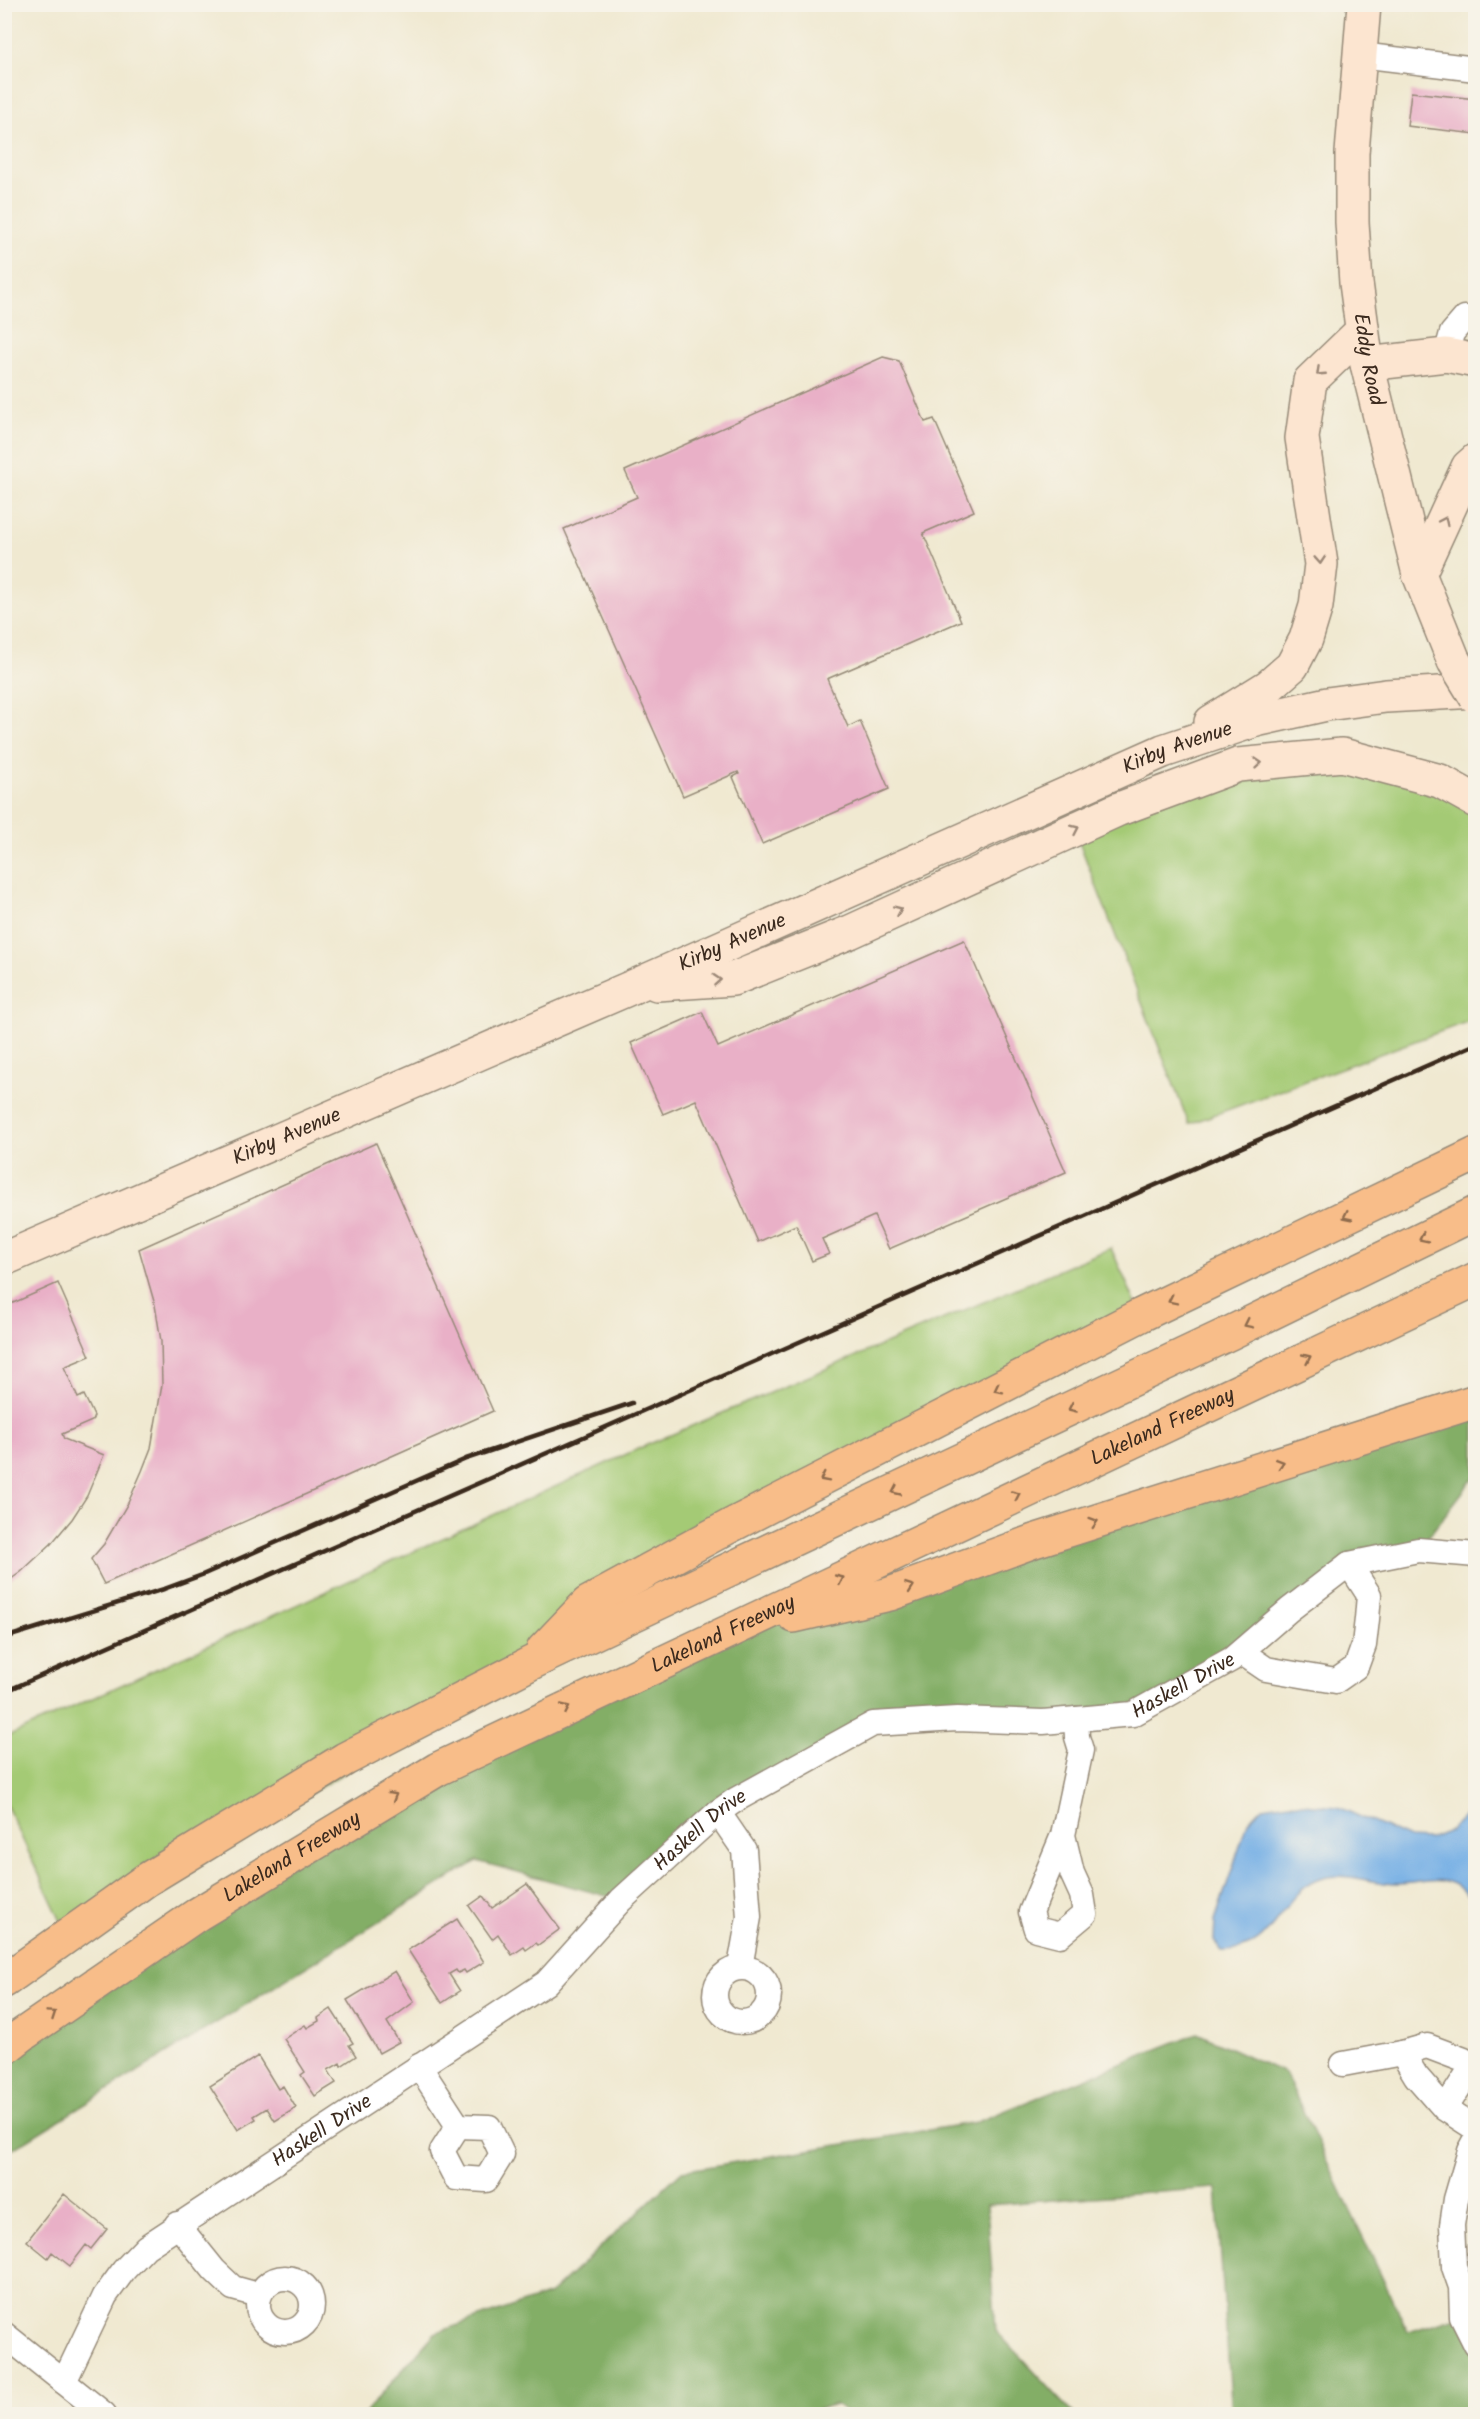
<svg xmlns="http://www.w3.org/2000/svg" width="1480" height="2419" font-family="Kalam,sans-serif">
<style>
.green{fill:#a4ca74;stroke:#707a49;stroke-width:1.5}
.forest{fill:#83ae66;stroke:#5f6c42;stroke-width:1.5}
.water{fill:#75afe5;stroke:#586c82;stroke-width:1.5}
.building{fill:#e9b0c7}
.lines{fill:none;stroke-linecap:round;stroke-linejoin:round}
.street-casing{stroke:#968a78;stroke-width:27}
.secondary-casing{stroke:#968a78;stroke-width:36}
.highway-casing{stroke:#968a78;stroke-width:36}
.street{stroke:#fff;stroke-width:24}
.secondary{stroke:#fce5d0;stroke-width:33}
.highway{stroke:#f8bd89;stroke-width:33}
.rail{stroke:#3b2a1e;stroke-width:4.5}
.secondary-bridge-casing{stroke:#968a78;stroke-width:36;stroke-linecap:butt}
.secondary-bridge{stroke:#fce5d0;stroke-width:33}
.oneway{stroke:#9c8877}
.oneway2{stroke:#906c4e}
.labels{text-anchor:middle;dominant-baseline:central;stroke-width:4.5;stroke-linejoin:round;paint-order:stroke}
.street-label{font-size:21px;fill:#3b2a1e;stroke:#f7f3e8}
</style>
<rect width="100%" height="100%" fill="#f7f3e8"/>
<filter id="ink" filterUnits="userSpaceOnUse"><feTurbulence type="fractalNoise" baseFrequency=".0167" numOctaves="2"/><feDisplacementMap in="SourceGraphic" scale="12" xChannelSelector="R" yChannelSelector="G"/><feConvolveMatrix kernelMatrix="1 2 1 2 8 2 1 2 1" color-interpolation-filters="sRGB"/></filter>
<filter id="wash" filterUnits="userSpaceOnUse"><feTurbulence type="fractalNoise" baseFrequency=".008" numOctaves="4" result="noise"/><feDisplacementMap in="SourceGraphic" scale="24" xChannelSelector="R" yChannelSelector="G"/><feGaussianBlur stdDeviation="1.35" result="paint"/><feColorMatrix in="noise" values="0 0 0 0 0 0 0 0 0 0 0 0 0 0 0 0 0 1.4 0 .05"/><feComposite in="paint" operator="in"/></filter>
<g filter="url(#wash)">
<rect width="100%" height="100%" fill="#f0e9d1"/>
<!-- green -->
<path class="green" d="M1342,755L1475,801V1019L1189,1124L1074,829L1119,809Z
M1111,1248L1141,1315L730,1526L531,1663L68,1936L5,1802V1738L640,1448Z"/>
<!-- forest -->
<path class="forest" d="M1475,1401V1476L1418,1550L1349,1564L1133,1714L873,1724L737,1799L621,1900L477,1861L5,2154V2049L198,1914L731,1631Z
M1197,2033L1285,2073L1408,2332L1475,2311V2414H1232L1216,2188L987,2205L996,2331L1074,2414H849L835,2404L805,2414H544L540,2411H455L452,2414H364L435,2333L550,2294L682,2171L977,2122Z"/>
<!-- water -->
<path class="water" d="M1290,1803L1338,1807L1409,1838L1429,1839L1449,1831L1475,1806V1901C1469,1896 1461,1888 1454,1884C1438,1876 1416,1884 1399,1884C1372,1885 1343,1869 1317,1880C1277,1896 1276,1953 1222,1951L1214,1941L1215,1920L1248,1822L1262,1807Z"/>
<g id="blocks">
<!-- building -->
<path class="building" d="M1411,92L1476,99V134L1407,126Z
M883,357L899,361L925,422L934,419L974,511L923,533L961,621L827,679L848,727L860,721L889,789L762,844L733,777L739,774L738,772L683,796L564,529L637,497L625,471Z
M964,940L1066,1172L889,1249L874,1216L822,1239L829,1254L812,1261L796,1225L758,1242L696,1100L663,1114L631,1043L702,1012L718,1047Z
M376,1143L493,1411L104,1584L91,1559L104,1544L128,1503L142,1471L151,1448L162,1385L161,1341L155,1305L139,1249Z
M58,1283L90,1356L64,1367L78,1398L84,1395L94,1416L92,1421L62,1434L64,1439L104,1455L87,1496L72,1519L51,1544L21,1572L4,1584V1307Z
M527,1884L560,1929L538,1945L536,1943L526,1950L524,1947L512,1955L498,1934L492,1939L469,1906L483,1896L492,1908Z
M457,1919L484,1962L466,1973L464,1970L458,1973L456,1970L449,1974L460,1991L442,2003L408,1950Z
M395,1971L414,2002L387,2022L399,2042L379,2053L347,2000Z
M331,2009L353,2043L349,2045L356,2056L341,2066L340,2063L328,2070L336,2083L315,2096L301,2075L305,2072L284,2039L305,2025L307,2028L319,2021L318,2018Z
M258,2056L278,2089L283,2086L296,2108L275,2121L267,2108L254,2116L256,2119L238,2130L210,2086Z
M64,2194L107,2229L91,2249L86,2245L70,2266L52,2252L48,2258L27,2241Z"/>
</g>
</g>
<g filter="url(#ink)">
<use href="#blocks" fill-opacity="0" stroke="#968a78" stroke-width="1.5"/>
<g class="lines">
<defs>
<g id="street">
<path d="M1360,55L1476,69"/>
<path d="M1446,355L1452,333L1465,318L1476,319"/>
<path d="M1241,1652L1266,1669L1336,1681L1356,1667L1364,1645L1367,1619L1369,1595L1349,1564"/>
<path d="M718,1812L744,1850L749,1917L740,1967"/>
<path d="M1063,1835L1072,1873L1082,1895L1085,1914L1060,1935L1036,1929L1031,1912L1063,1835L1081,1750L1077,1737L1076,1719"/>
<circle cx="742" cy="1995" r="27"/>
<path d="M1343,2064L1402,2053"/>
<path d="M419,2066L458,2126"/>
<path d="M1445,2109L1470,2070L1464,2060L1427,2046L1402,2053L1416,2076L1445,2109L1476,2129"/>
<path d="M458,2126L489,2127L502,2154L486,2180L456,2178L442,2151Z"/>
<path d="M1476,2140L1470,2151L1456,2199L1452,2225L1454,2267L1461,2287L1462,2317L1476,2345"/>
<path d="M177,2224L214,2270L233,2288L258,2295"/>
<circle cx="285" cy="2305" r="27"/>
<path d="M4,2334L104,2414"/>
<path id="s1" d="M64,2382L105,2296L124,2270L146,2247L546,1983L621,1900L718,1812L737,1799L873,1724L957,1719L1043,1722L1133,1714L1232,1659L1289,1610L1349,1564L1418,1550L1476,1555"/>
</g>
<g id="secondary">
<path id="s2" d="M1364,4L1352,153V222L1356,283L1367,364L1419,574L1454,661"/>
<path d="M1367,364L1446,355L1476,361"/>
<path d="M1419,574L1468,467L1476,460"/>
<path d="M1211,722L1269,686L1292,666L1306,639L1316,606L1321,564L1302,438L1310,381L1362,331"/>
<path d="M657,984L733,979L850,932L1119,809L1238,765L1342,755L1440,781L1476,801"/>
<path id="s3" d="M4,1259L637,985L1163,751L1256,720L1327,704L1386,696L1476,691"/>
</g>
<g id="highway">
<path d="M794,1616L890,1594L1034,1541L1476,1401"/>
<path d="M543,1650L588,1603L730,1526L1141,1315L1476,1154"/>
<path d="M4,1981L146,1880L345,1759L531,1663L1230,1333L1476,1213"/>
<path id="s4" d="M4,2049L22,2035L198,1914L438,1769L1476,1279"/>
</g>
</defs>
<!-- street casing -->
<use href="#street" class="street-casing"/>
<!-- secondary casing -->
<use href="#secondary" class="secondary-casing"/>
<!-- highway casing -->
<use href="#highway" class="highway-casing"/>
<!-- street -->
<use href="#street" class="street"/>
<!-- secondary -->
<use href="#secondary" class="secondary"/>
<!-- highway -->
<use href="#highway" class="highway"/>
<!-- rail -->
<path class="rail" d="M4,1638L164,1589L202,1575L466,1459L632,1403
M4,1692L1476,1044"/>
<defs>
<path id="secondary-bridge" d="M1454,661L1476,697"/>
</defs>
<!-- secondary-bridge casing -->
<use href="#secondary-bridge" class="secondary-bridge-casing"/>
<!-- secondary-bridge -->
<use href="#secondary-bridge" class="secondary-bridge"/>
</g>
<!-- one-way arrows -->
<defs><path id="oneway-chevron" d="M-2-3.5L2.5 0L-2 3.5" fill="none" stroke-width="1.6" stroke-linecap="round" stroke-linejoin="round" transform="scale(1.5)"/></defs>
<g class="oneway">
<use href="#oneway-chevron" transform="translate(1320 372) rotate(137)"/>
<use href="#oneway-chevron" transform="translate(1444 521) rotate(-65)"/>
<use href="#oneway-chevron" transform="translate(1320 560) rotate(86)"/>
<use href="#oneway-chevron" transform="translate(1258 763) rotate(-5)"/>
<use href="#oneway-chevron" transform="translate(1075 829) rotate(-25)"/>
<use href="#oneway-chevron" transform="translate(898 910) rotate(-24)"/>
<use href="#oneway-chevron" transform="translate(717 980) rotate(-4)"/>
</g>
<g class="oneway2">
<use href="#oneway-chevron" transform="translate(1347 1216) rotate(154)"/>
<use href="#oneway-chevron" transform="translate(1423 1238) rotate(154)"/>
<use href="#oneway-chevron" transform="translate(1172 1300) rotate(154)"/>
<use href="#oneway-chevron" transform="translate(1248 1324) rotate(154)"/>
<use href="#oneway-chevron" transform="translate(1307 1358) rotate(-25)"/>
<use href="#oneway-chevron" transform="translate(998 1389) rotate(153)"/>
<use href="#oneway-chevron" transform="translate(1072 1408) rotate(155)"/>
<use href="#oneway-chevron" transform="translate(1280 1463) rotate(-18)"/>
<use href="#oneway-chevron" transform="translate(824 1478) rotate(153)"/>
<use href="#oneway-chevron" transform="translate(896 1491) rotate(155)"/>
<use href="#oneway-chevron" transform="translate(1016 1495) rotate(-25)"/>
<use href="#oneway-chevron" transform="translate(1094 1522) rotate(-18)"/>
<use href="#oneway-chevron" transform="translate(840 1579) rotate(-25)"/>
<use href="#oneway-chevron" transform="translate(910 1587) rotate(-20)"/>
<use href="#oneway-chevron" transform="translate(566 1708) rotate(-25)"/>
<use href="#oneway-chevron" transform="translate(393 1796) rotate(-31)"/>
<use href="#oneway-chevron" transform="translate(52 2014) rotate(-34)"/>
</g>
</g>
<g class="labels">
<!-- street labels -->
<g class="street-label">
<text stroke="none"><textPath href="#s2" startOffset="357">Eddy Road</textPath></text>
<text stroke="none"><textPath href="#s3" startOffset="1280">Kirby Avenue</textPath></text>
<text stroke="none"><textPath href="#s3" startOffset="794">Kirby Avenue</textPath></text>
<text stroke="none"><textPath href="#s3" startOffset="308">Kirby Avenue</textPath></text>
<text stroke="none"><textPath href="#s4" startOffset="1318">Lakeland Freeway</textPath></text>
<text stroke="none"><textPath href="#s4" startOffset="832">Lakeland Freeway</textPath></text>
<text stroke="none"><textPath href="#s1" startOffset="1378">Haskell Drive</textPath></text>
<text stroke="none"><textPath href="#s1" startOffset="856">Haskell Drive</textPath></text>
<text stroke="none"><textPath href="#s4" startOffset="346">Lakeland Freeway</textPath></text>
<text stroke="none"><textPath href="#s1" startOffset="370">Haskell Drive</textPath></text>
</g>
</g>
<!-- margin -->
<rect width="1480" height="2419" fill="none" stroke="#f7f3e8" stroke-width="24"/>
</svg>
